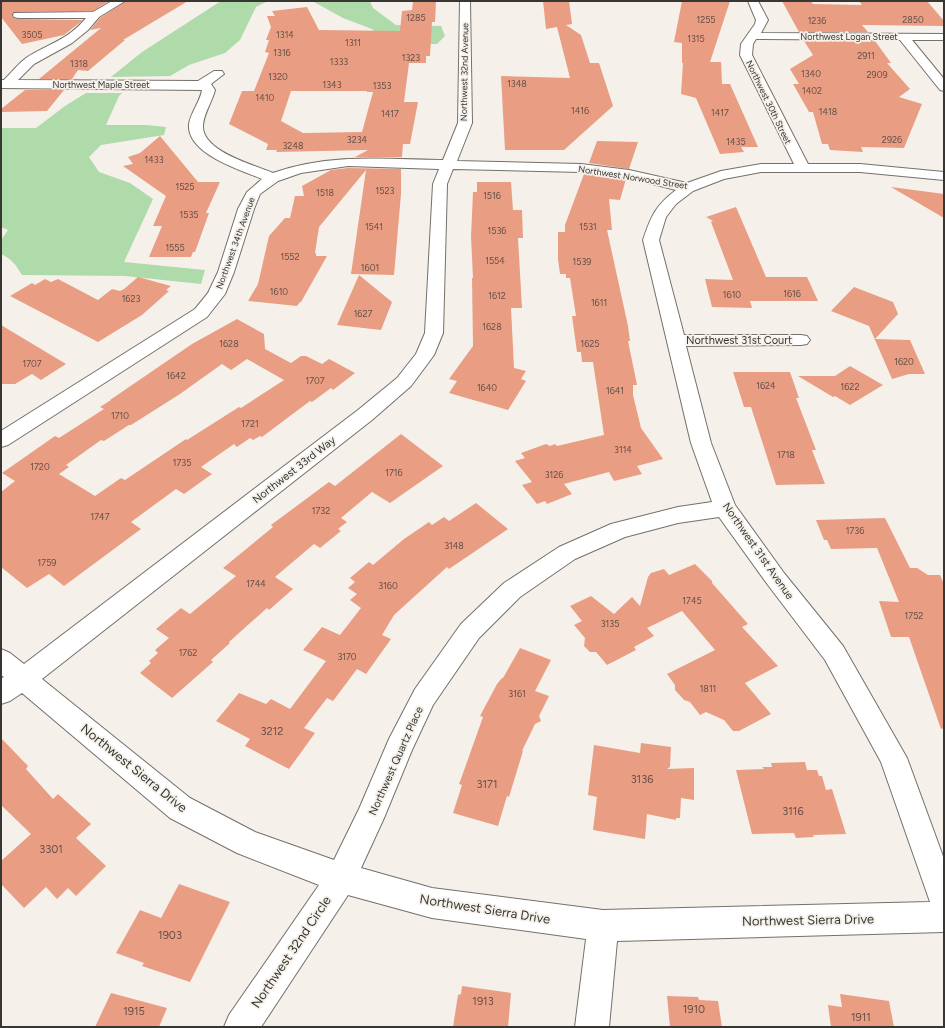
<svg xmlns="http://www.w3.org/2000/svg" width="945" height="1028" font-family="Figtree,sans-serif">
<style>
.green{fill:#aedba9}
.building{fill:#e99d83;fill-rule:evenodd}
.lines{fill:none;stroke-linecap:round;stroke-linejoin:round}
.minor-casing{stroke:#74706a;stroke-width:2}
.minor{fill:#fff;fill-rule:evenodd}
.labels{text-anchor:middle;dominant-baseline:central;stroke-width:3.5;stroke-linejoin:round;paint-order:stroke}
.number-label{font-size:9px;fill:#645047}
.far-street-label{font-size:9px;fill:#383633;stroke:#f5f1ea}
.street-label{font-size:11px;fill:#383633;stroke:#f5f1ea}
.near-number-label{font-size:11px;fill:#645047}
.near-street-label{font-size:13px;fill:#383633;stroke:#f5f1ea}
</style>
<rect width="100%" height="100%" fill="#f5f1ea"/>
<!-- green -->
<path class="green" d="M221,1H268L256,7L240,40L225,53L189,65L170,76L111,77L142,52Z
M309,1H370L373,8L396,25L441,26L445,36L437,44H408L376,33L372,29L343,18L314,2Z
M86,93H122L119,96L106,125H147L166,127L164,135L101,145L89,157L99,172L130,183L153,199L124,262L205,270L201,284L125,276L22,275C16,265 12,259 1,254V240L8,230L1,227V128H36L65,106Z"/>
<!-- building -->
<path class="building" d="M1,1H109L93,11L14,12L12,16L14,18L18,19L83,20L64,35L22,44L1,17Z
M126,1H188L123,40H125L88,71L78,70L72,79H39L101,28L90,30L100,18Z
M413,1H436L435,22H432L430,56H426V63H409L404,102H418L410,144H403L402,157H355L368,150L276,152L277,150H266L268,144L229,124L242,91H254L269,53L265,52L269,40H266L271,27L267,16H275L272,11L307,7L319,30L400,31L402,11L412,10ZM291,91H367V92H373L362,132L303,133L281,121Z
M543,1H569L572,24L566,25L581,35L590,63H599L613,106L564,150H505L501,76L570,78L557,27L546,29Z
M682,1H730L710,62H721L722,84H730L758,147H741L744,152L720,154L696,98L681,94L683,63H682V43L674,42Z
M782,1H811L813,4L862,5L859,1H927L944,21V26L862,25L868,32H799Z
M804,41H875L891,63H887L910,89L899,97L922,104L904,148L861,147L863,152L830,150L828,144H822L813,112H809L793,84H799L790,69L813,55Z
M25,90H64L47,111L1,112V109Z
M160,136L198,182H220L206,213H209L195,252H193L191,257H149L162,226H153L166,196L123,166L133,164L128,157L140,153Z
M597,141L638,142L629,169L589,163Z
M348,168L401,169V194L394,275L351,274L366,170L319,227L315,253H316V256H327L301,302H300L297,306L248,301L258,284L269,236L285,218H290L295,196H304L302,186L331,170Z
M584,174L626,179L620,200L609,199L612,230H607L628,326L630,341H628L637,385H633V395L641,428L663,459L637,466L642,474L614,481L609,472L564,484L572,494L547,504L545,501L537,504L522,485L532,482L515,461L525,458L521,453L546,444L550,446L555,444L557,446L604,435L593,362H582L581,352H577L572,316H576L570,278H566V274H560L558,259V232H565V225Z
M477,182H511L513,210H522L523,238H518L522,308H511L514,368L526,371L521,379L526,381L508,410L449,393L457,381L449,379L473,346L472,278H473L471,237L473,192H477Z
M891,187L944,194V218Z
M736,207L766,277H807L818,301H750L752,308L712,307L705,279L733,280L711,222L713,221L706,217Z
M359,275L392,302L381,330L337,325Z
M138,277L171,286L166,290L169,291L142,315L98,342L10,296L32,283L35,285L45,279L51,282L58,279L98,300L112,289L120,291L124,289Z
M854,287L893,302L898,314L875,339L910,340L925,374H909L892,379L869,326L831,311Z
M237,319L264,334L265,349L291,363L301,356H306L322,364L329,359L355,373L333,390L331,388L312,402L310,401L262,437L260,436L253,440L250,438L237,447L234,444L201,467L212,474L184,494L176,489L131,522L141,529L64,586L49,574L27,588L1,567V492L15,481L2,473L55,436L59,438L104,409L100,407L111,400H110L192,344ZM247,359L284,380L241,408L239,407L187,440L186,439L125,480L121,478L95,496L59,474L69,467L66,465L101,440L104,441L129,425H131L180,394L222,364L231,370Z
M1,325L66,364L41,380L32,374L15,384H1Z
M850,366L883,385L850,405L835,396L833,397L798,376H835Z
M733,372H790L799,398H796L816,450H812L825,484L776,485L751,407H744Z
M401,434L443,466L390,503L372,492L341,518L347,522L338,529L341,531L320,548L314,544L275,577L293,589L269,610L267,608L229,642L230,643L211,660L213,662L172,698L140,673L151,663L149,661L158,653L155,650L169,638L156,629L181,608L190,614L236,576L223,568L273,527L271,525L329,482L335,486Z
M476,503L508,529L449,569L447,567L394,615L382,635L391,639L366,674L357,669L333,701L327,698L304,728L315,733L289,769L245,746L250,739L216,721L239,693L266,704L271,699L290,709L326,661L303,650L322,627L340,635L361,608L350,600L357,594L348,588L355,582L350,578L369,562L373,565L404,539L429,522L432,525L444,517L449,521Z
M885,518L910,568H917L928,575H940L944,584V728L941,729L909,637H891L879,601L899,602L877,548L831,549L827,540H824L816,520Z
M695,564L712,581V583L748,624L742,627L778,666L745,683L771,714L739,731H733L724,720L706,712L700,715L690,702L684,700L675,690V685L667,674L715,650L682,611L647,628L654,636L634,647L636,650L607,665L596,652H590L584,646L585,638L574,625L582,621L570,606L591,596L614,614L632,597L640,606L648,577L651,573L664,569L669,575Z
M520,648L551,660L535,691L549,696L539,716L541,721L535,724L522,751H523L509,797L507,796L498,826L453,813L462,785L459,784L462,776L483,717L480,716L497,684L502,678H503Z
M1,738L28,766L26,769L53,799L58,794L91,824L76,838L106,866L76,896L68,888L57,899L46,887L24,908L1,884V861L31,834L1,805Z
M641,743L671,747L670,767L667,769L694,768V800L681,798L680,818H676V820L647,814L645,839L593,830L597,797L588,795L594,745L640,753Z
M805,762L807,770H817L819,776H822L826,790L832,789L846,834L813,835L814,837L796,838L794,833L752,834L736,770L764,769L762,767H772L771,763Z
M179,884L230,902L190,982L142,966L144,963L116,953L140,910L161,918Z
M462,986L511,993L508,1027H453L458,995L461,994Z
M111,993L167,1008L159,1027H95Z
M840,994L889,1001L894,1027H831L828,1005L842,1007Z
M667,996L698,997L699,1000L718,1001L722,1027H670Z"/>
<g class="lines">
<defs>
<path id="minor" d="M112,1H125L99,17L88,30L72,43L34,64L18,80L198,81L214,71H222L224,74L211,84L215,90C212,102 204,113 203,125C201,151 254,165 273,173C329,153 385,159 443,160L458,123L460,1H470L472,123L457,161L581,164L629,170L687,183L721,171L761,164H794L740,55L741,44L755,24L756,20L748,1H758L768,20L761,33L944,34V40H912L944,79V91L940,90L900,40L756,39L753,44L752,55L808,164H860L944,172V180L860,172H761L724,179L693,191L676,204L666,217L659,240L684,335H801L807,336L810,340L807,344L801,345L686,346L711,443L735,505L784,573L843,646L907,758L944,859V932L617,941L609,1027H575L586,939L432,918L348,895L261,1027H224L229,1015L319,885L237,853L170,818L22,693L10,701L1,704V679L4,677L1,675V649L10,653L24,664L358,410L397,378L416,354L425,333L433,184L439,169L348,166L301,173L278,181L260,194L254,209L234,272L225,294L207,317L8,445L1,447V431L195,309L208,293L218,272L238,209L247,192L262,179C241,170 186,154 189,124C191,112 200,102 202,90L1,88V80H4C11,73 18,64 26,58C49,43 67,41 86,18H18L14,17L13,15L14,13L93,12ZM453,169L581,172L629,178L676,190C656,205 651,216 643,240L691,443L712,502L678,507L611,524L559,547L504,583L461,624L415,689L389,739L359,809L334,860L255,832L190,798L42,679L372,420L411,386L434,355L443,333L447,184ZM719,517L768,585L825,660L881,762L930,902L603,910L432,888L361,868L384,818L412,750L433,705L479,638L520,597L575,559L625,537L678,523Z"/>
</defs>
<!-- minor casing -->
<use href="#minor" class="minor-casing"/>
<!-- minor -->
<use href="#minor" class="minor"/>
</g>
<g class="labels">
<!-- number labels -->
<g class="number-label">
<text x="416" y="17">1285</text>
<text x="706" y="19">1255</text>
<text x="913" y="19">2850</text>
<text x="817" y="20">1236</text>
<text x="32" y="34">3505</text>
<text x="285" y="34">1314</text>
<text x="696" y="38">1315</text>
<text x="353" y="42">1311</text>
<text x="282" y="52">1316</text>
<text x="866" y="55">2911</text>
<text x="411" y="57">1323</text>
<text x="339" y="61">1333</text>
<text x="79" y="63">1318</text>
<text x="811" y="73">1340</text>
<text x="877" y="74">2909</text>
<text x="278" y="76">1320</text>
<text x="517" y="83">1348</text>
<text x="332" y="84">1343</text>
<text x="382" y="85">1353</text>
<text x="812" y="90">1402</text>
<text x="265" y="97">1410</text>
<text x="580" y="110">1416</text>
<text x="828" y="111">1418</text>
<text x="720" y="112">1417</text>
<text x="390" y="113">1417</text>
<text x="357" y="139">3234</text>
<text x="892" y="139">2926</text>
<text x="736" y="141">1435</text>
<text x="293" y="145">3248</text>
<text x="154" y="159">1433</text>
<text x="185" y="186">1525</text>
<text x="385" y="190">1523</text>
<text x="325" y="192">1518</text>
<text x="492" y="195">1516</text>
<text x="189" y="214">1535</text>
<text x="374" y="226">1541</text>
<text x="588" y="226">1531</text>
<text x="497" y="230">1536</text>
<text x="175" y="247">1555</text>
<text x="290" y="256">1552</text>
<text x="495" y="260">1554</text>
<text x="582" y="261">1539</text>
<text x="370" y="267">1601</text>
<text x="279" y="291">1610</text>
<text x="792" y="293">1616</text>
<text x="732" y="294">1610</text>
<text x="497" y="295">1612</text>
<text x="131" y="298">1623</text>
<text x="599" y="302">1611</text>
<text x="363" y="313">1627</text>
<text x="492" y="326">1628</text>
<text x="229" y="343">1628</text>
<text x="590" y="343">1625</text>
<text x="904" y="361">1620</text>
<text x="32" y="363">1707</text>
<text x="176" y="375">1642</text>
<text x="315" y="380">1707</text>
<text x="766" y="385">1624</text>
<text x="850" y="386">1622</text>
<text x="487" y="387">1640</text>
<text x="615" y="390">1641</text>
<text x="120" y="415">1710</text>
<text x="250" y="423">1721</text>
<text x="623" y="449">3114</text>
<text x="786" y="454">1718</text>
<text x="182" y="462">1735</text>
<text x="40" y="466">1720</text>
<text x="394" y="472">1716</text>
<text x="554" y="474">3126</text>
<text x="321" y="510">1732</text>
<text x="100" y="516">1747</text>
<text x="855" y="530">1736</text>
<text x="454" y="545">3148</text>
<text x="47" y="562">1759</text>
<text x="256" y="583">1744</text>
<text x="388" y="585">3160</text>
<text x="692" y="600">1745</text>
<text x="914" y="615">1752</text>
<text x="610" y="623">3135</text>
<text x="188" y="652">1762</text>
<text x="347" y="656">3170</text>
<text x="708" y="688">1811</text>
<text x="517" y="693">3161</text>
</g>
<!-- far-street labels -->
<g class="far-street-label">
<text x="849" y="36">Northwest Logan Street</text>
<text transform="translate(464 72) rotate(-89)">Northwest 32nd Avenue</text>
<text x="101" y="84">Northwest Maple Street</text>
<text transform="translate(769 102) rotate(64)">Northwest 30th Street</text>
<text transform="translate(633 177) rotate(9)">Northwest Norwood Street</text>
<text transform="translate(235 243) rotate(-70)">Northwest 34th Avenue</text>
</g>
<!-- street labels -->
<g class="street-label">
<text x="739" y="340">Northwest 31st Court</text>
<text transform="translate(294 470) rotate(-38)">Northwest 33rd Way</text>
<text transform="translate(758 551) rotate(55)">Northwest 31st Avenue</text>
<text transform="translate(396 761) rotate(-66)">Northwest Quartz Place</text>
</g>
<!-- near-number labels -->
<g class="near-number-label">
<text x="272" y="731">3212</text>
<text x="642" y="779">3136</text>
<text x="487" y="784">3171</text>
<text x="793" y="811">3116</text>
<text x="51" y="849">3301</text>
<text x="170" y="935">1903</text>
<text x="483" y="1001">1913</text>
<text x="694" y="1009">1910</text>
<text x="134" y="1011">1915</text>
<text x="861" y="1017">1911</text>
</g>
<!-- near-street labels -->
<g class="near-street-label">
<text transform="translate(134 768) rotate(39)">Northwest Sierra Drive</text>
<text transform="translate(485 909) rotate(9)">Northwest Sierra Drive</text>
<text transform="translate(808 920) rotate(-1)">Northwest Sierra Drive</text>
<text transform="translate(291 952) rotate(-56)">Northwest 32nd Circle</text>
</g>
</g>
<!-- border -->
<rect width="945" height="1028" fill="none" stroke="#383633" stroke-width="4"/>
</svg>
